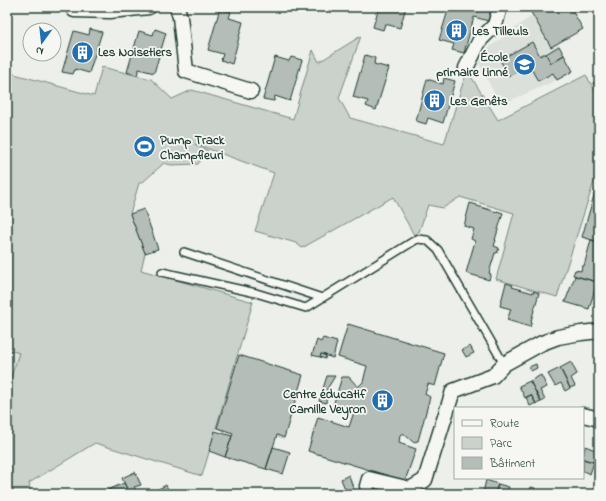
<svg xmlns="http://www.w3.org/2000/svg" width="606" height="501" font-family="'Indie Flower',sans-serif">
<style>
.built{fill:#dce0db}
.green{fill:#cbd2cc;stroke:#758880}
.building{fill:#b4bdb8;stroke:#1f3d34}
.lines{fill:none;stroke-linecap:round;stroke-linejoin:round}
.lane-casing{stroke:#1f3d34;stroke-width:10}
.street-casing{stroke:#1f3d34;stroke-width:17}
.lane{stroke:#f6f6f2;stroke-width:7}
.street{stroke:#f6f6f2;stroke-width:14}
.labels{text-anchor:middle;dominant-baseline:central;stroke-width:3.5;stroke-linejoin:round;paint-order:stroke}
.poi-label{font-size:13px;font-weight:bold;fill:#1f3d34;stroke:#f6f6f2;text-anchor:start}
</style>
<rect width="100%" height="100%" fill="#edefea"/>
<filter id="ink" filterUnits="userSpaceOnUse"><feTurbulence type="fractalNoise" baseFrequency=".025" numOctaves="2"/><feDisplacementMap in="SourceGraphic" scale="8" xChannelSelector="R" yChannelSelector="G"/><feConvolveMatrix kernelMatrix="1 2 1 2 8 2 1 2 1" color-interpolation-filters="sRGB"/></filter>
<g filter="url(#ink)">
<!-- built -->
<path class="built" d="M533,15L551,47L558,43L573,71L557,80L500,105L476,57Z
M7,349L19,353L7,389Z
M335,486L338,494H316Z"/>
<!-- green -->
<path class="green" d="M361,36L339,98L350,118L444,144L467,70L498,120L586,75L599,98V166L557,297L496,279L514,213L460,197L443,208L428,205L419,232L414,235L393,197L302,248L296,243L255,231L274,173L195,144L208,151L198,164L171,165L164,163L143,182L139,183L130,214L145,253L141,270L253,302L202,476L95,443L29,483L31,494H7V389L19,353L7,349V72L94,96L102,67L151,79L172,99L192,90L293,119L313,50L319,62Z"/>
<!-- building -->
<path class="building" d="M379,7H406L400,28L385,24L383,30L373,27Z
M449,7H462L478,12L479,7H496L492,22L474,17L464,53L452,50L454,44L439,40Z
M528,7H570L583,29L551,47Z
M220,8L231,12L229,18L243,22L232,64L221,60L223,54L208,50Z
M90,29L102,32L89,73L75,69L73,74L62,72L74,31L89,35Z
M155,29L166,33L154,73L139,69L137,75L127,72L139,31L153,35Z
M532,42L540,56L543,54H546L551,63L564,55L573,71L557,80L553,73L538,81L529,65L509,76L500,60Z
M559,46L564,55L551,63L546,54Z
M365,55L375,58L374,64L389,68L376,110L366,106L368,101L353,97Z
M275,57L289,61L291,57L302,60L290,101L275,96L274,101L263,99Z
M444,78L455,81L443,123L428,118L426,124L416,121L427,79L443,84Z
M599,80V93L593,83Z
M599,178V242L582,237Z
M470,203L477,205V206L497,212V211L503,213L495,240H496L494,246L499,248L497,253H495L489,273L491,274L489,280L466,273L475,241L471,239L474,229L464,226Z
M144,209L158,249L145,253L130,214Z
M591,240L599,242V276L597,282L573,275L575,270L581,271L582,266H584Z
M575,276L597,282L589,309L565,302Z
M506,283L513,285L512,287L533,293V291L539,293L531,321H532L530,327L507,320L511,309L500,306Z
M348,324L444,353L435,386L428,384L425,394L430,397L418,441L413,442L403,433L400,435L399,443L416,449L405,481L308,451L318,417L349,427L354,412L333,406L342,377H349L358,387L363,382L367,366L338,357Z
M323,338L337,342L333,358L321,354L320,357L312,355L317,340L321,342Z
M470,346L474,353L466,357L462,350Z
M321,354L326,355L325,359L320,357Z
M239,355L303,375L284,438L277,435L266,469L225,457L233,433L217,428Z
M571,362L577,374L571,378L575,386L570,388L560,368Z
M536,364L537,368L531,371L529,367Z
M560,368L570,388L565,391L561,383L555,386L548,374Z
M541,375L547,387L540,390L545,400L541,402L530,381Z
M327,376H335L327,389L326,403L319,401Z
M530,381L541,402L536,404L531,395L525,398L519,386Z
M531,395L536,403L530,406L526,397Z
M215,431L232,436L225,457L209,451Z
M596,439L599,440V446L595,445Z
M585,446L598,451L596,456L599,458V464L583,459Z
M273,447L290,452L283,474L266,469Z
M583,459L594,462L590,474L583,471Z
M135,472L141,485L134,487L136,491L129,493L122,478Z
M349,475L353,488L356,494H347L341,479Z
M486,480L498,484L495,494L483,493Z
M124,483L129,493L110,494L108,490Z
M498,484L509,487L507,494H495Z
M166,485L170,494H156L155,491Z
M531,487L535,488L534,490L537,491L536,494H529Z
M108,490L110,494H99Z
M517,490L527,494H516Z"/>
<g class="lines">
<defs>
<path id="lane" d="M184,252L322,298
M162,272L256,293L306,308L417,239L427,240L438,250L504,364"/>
<path id="street" d="M177,7L180,17L186,71L251,91
M74,10L110,11L149,7
M466,68L480,40L495,25L500,7
M583,415L599,419
M367,486L369,479L410,489L425,480L453,391L493,376L504,364L542,343L558,337L581,333L599,331"/>
</defs>
<!-- lane casing -->
<use href="#lane" class="lane-casing"/>
<!-- street casing -->
<use href="#street" class="street-casing"/>
<!-- lane -->
<use href="#lane" class="lane"/>
<!-- street -->
<use href="#street" class="street"/>
</g>
</g>
<!-- icons -->
<defs>
<symbol id="building-disc" viewBox="-11 -11 22 22"><circle r="9.5" fill="#1f6fb2" stroke="#f6f6f2"/><path d="M-4-6H4V6H1V3H-1V6H-4ZM-2.5-4.3h1.7v1.8h-1.7ZM.8-4.3h1.7v1.8H.8ZM-2.5-1h1.7V.8h-1.7ZM.8-1h1.7V.8H.8Z" fill="#fff"/></symbol>
<symbol id="school-disc" viewBox="-11 -11 22 22"><circle r="9.5" fill="#1f6fb2" stroke="#f6f6f2"/><path d="M0-5L7-2L0 1L-7-2ZM-4 1L0 2.5L4 1V4Q0 6-4 4Z" fill="#fff"/></symbol>
<symbol id="stadium-disc" viewBox="-11 -11 22 22"><circle r="9.5" fill="#1f6fb2" stroke="#f6f6f2"/><path d="M0-5a6.5 5 0 1 0 0 10a6.5 5 0 1 0 0-10ZM-3.5-1.8h7v3.6h-7Z" fill="#fff"/></symbol>
</defs>
<g fill-rule="evenodd">
<use href="#building-disc" x="444" y="18" width="25" height="25"/>
<use href="#building-disc" x="70" y="40" width="25" height="25"/>
<use href="#school-disc" x="512" y="52" width="25" height="25"/>
<use href="#building-disc" x="422" y="88" width="25" height="25"/>
<use href="#stadium-disc" x="132" y="134" width="25" height="25"/>
<use href="#building-disc" x="370" y="388" width="25" height="25"/>
</g>
<g class="labels">
<!-- poi labels -->
<g class="poi-label">
<text x="472" y="31">Les Tilleuls</text>
<text x="98" y="52">Les Noisetiers</text>
<text x="508" y="57" text-anchor="end">École<tspan x="508" dy="15">primaire Linné</tspan></text>
<text x="450" y="101">Les Genêts</text>
<text x="160" y="140">Pump Track<tspan x="160" dy="15">Champfleuri</tspan></text>
<text x="366" y="394" text-anchor="end">Centre éducatif<tspan x="366" dy="15">Camille Veyron</tspan></text>
</g>
</g>
<!-- margin -->
<rect width="606" height="501" fill="none" stroke="#f6f6f2" stroke-width="24"/>
<rect x="12" y="12" width="582" height="477" fill="none" stroke="#1f3d34" stroke-width="1.5" filter="url(#ink)"/>
<!-- legend -->
<rect x="454" y="407" width="130" height="72" fill="#f6f6f2" stroke="#a0aca6"/>
<rect x="462" y="420" width="20" height="6" fill="#f6f6f2" stroke="#a0aca6"/>
<text x="490" y="427" font-size="12" fill="#1f3d34">Route</text>
<rect x="462" y="437" width="20" height="12" fill="#cbd2cc" stroke="#a0aca6"/>
<text x="490" y="447" font-size="12" fill="#1f3d34">Parc</text>
<rect x="462" y="457" width="20" height="12" fill="#b4bdb8" stroke="#a0aca6"/>
<text x="490" y="467" font-size="12" fill="#1f3d34">Bâtiment</text>
<!-- north arrow -->
<g transform="translate(42 42) rotate(195)"><circle r="19" fill="#f6f6f2" stroke="#a0aca6"/>
<path d="M0-3L7 15L0 10L-7 15Z" fill="#1f6fb2"/>
<text y="-6" font-size="11" font-weight="bold" text-anchor="middle" fill="#1f3d34">N</text>
</g>
</svg>
